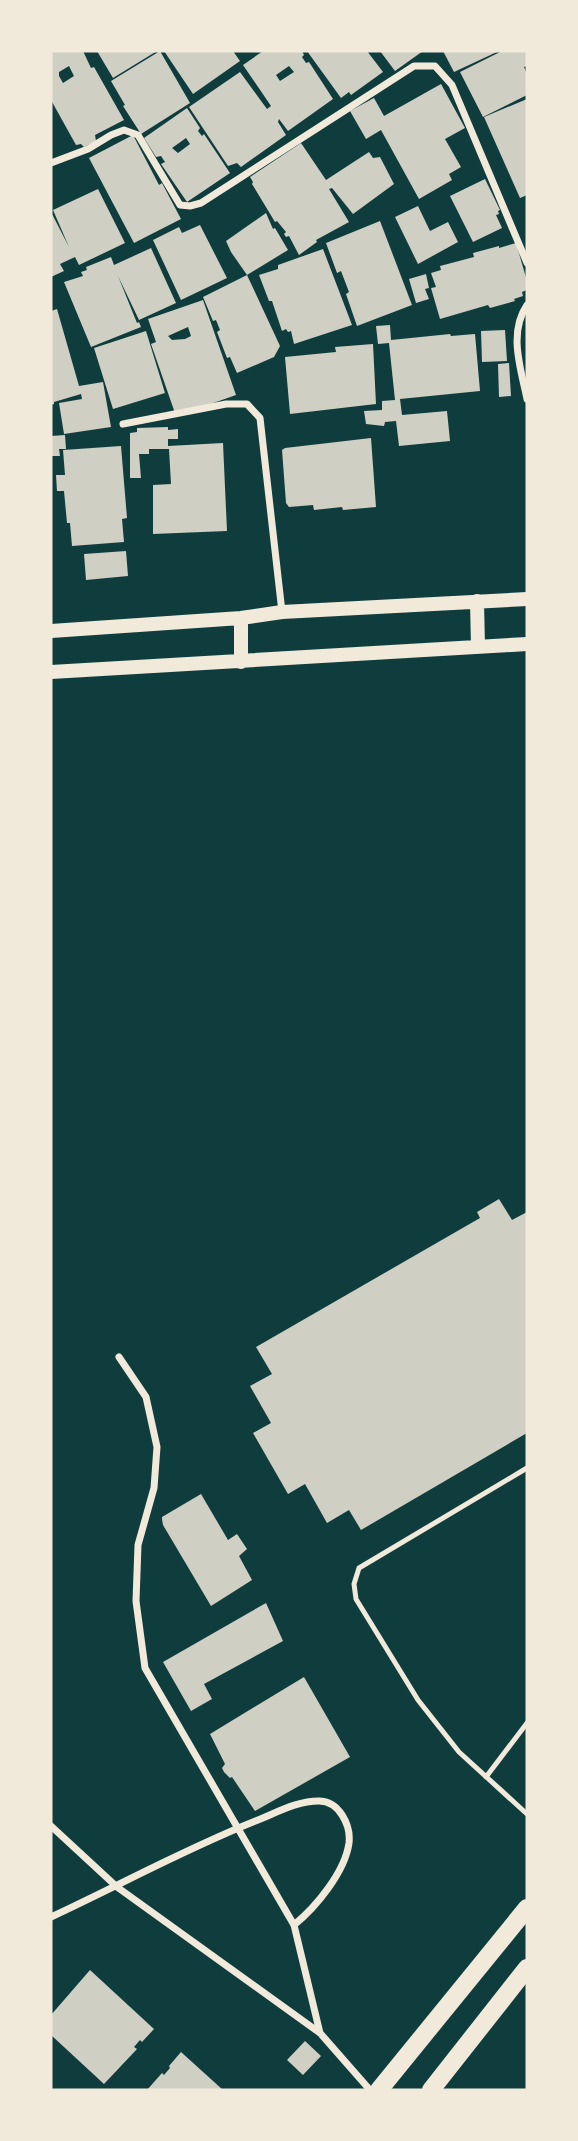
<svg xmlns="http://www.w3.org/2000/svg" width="578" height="2141" font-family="'PT Sans',sans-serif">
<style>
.building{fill:#cfcfc3;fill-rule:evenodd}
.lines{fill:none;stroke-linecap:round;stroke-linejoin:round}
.service{stroke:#f1e9da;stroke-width:5}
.minor{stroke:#f1e9da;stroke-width:7}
.secondary{stroke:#f1e9da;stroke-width:14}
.primary{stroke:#f1e9da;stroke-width:18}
</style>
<rect width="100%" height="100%" fill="#0f3d3e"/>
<!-- building -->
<path class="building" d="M51,51H83L91,68L94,67L124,120L95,135L96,141L84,147L81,144L76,145L51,100ZM69,66L74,76L63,83L59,76V72Z
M97,51H157L113,78Z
M160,51L190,103L141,134L123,106L125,105L111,81Z
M164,51H233L240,61L193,94Z
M263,51H302L304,55L302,57L306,63L309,62L333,99L288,131L279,119L278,122L286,135L241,167L237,163L228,166L189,107L240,72L267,109L271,106L243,65ZM289,66L294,72L280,81L276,75Z
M307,51H367L383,72L351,95L349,92L341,98Z
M380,51H423L395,71Z
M443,51H499L454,72Z
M502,51H527V66L524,67L527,74V95L483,117L460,72Z
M441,84L465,128L445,139L461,167L449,174L452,180L419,199L381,130L366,139L350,111L374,98L384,116Z
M527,99V195L520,198L484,117Z
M187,108L200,128L198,131L202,136L204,134L230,173L187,202L161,164L165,162L161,156L156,157L144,138ZM186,138L190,144L178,153L172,148Z
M133,135L159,185L162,183L181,219L134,243L89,158Z
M301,143L326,180L369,152L373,158L380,157L394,184L353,214L332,188L329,189L349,222L316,240L317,242L299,255L289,236L286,237L284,234L286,232L277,221L275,222L252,184L253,182L250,177Z
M485,179L500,210L498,211L499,214L496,215L502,228L473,242L450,196Z
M98,189L125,243L79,265L75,257L60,264L64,271L51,277V212L69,247L53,210Z
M418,206L430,231L448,222L458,242L418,264L395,217Z
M266,213L273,229L275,228L288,250L247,275L231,252L226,241Z
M380,221L412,305L357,326L346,294L349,292L341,271L337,273L326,243Z
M200,225L227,278L181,300L153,240L179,227L182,233Z
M516,243L527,281V290L522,292L523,296L514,299L515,301L490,308L488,305L440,319L431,288L436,287L431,273L441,270L440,266L474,257L473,253L499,246V248Z
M151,248L176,303L139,320L118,276L137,323L139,322L141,327L91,347L64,282L83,276L81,272L87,270L86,267L111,257L114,265Z
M323,249L352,325L294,344L291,331L288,332L286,329L282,331L272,301H269L259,275L278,269V265Z
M426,274L429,288L425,289L429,299L416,303L409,279Z
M247,275L280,346L274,357L237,373L230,357L227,358L217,332L220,330L216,320L213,321L203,297Z
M203,300L236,395L176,416L151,344L156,342L148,319ZM188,327L191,336L185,339L172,340L168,336Z
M57,309L79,386L103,382L111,427L64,434L59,403L82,399L81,394L54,402V404L51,405V311Z
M390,325L391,340L450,334L451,336L475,334L480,391L400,399L402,415L447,411L450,441L399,446L396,421L385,422L384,426L366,424L364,411L382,410V401L395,400L389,343L378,344L376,326Z
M505,330L507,361L482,362L481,331Z
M146,331L165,393L113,409L94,348Z
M373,344L376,404L290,414L285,357L336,352L335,347Z
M509,363L511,396L499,397L498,364Z
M168,427V430L178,429V439H168V446L223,443L227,531L153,534V485L171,484L169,449H149V454H139L141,478H130V433L137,432V428Z
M65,435L66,449H59L60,456H51V436Z
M371,438L376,507L343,510L342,507L314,510L313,505L289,507L286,503L282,450L285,448Z
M121,446L127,518L122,519L124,542L72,546L70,523H67L64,491H57L56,475H65L63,450Z
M126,551L128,576L86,580L84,554Z
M499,1199L512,1220L527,1212V1433L361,1530L349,1510L327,1523L305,1484L288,1494L253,1433L271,1423L250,1386L272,1374L256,1347L480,1218L477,1212Z
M201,1494L228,1540L237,1534L247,1549L239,1556L252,1580L211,1606L163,1525L162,1519V1517Z
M266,1603L283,1641L204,1684L212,1699L191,1711L163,1662Z
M304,1677L350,1757L255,1811L232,1777L230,1778L224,1772L222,1768L225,1764L210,1734Z
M90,1970L154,2029L142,2042L140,2040L134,2047L137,2049L104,2084L51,2035V2015Z
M305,2041L321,2056L303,2075L287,2060Z
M181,2052L223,2090H147L162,2073L164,2075L170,2068L169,2066Z"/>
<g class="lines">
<!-- service -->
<path class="service" d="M527,1468L359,1568L354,1584L356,1599L418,1700L459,1752L527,1814
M486,1777L527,1723"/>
<!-- minor -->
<path class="minor" d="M51,163L88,149L111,135L124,130L138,135L180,205L190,206L201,203L414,66H435L452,85L527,263
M527,305C508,333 521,369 527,399
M123,424L226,404H247L260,418L282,612
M119,1357L146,1397L157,1447L154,1488L138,1545L136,1601L145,1668L294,1925L320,2033
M51,1826L117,1887L320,2033L370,2090
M51,1917C120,1885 187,1848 258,1820C278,1812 297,1801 319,1801C339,1801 351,1825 349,1843C345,1872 316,1907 294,1925"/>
<!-- secondary -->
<path class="secondary" d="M477,601L478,647
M241,618V662
M51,631L241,618L282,612L527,599
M51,672L527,644"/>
<!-- primary -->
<path class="primary" d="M379,2090L527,1908
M431,2090L527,1968"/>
</g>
<!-- border -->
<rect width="578" height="2141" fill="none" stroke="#f1e9da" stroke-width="105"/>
</svg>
